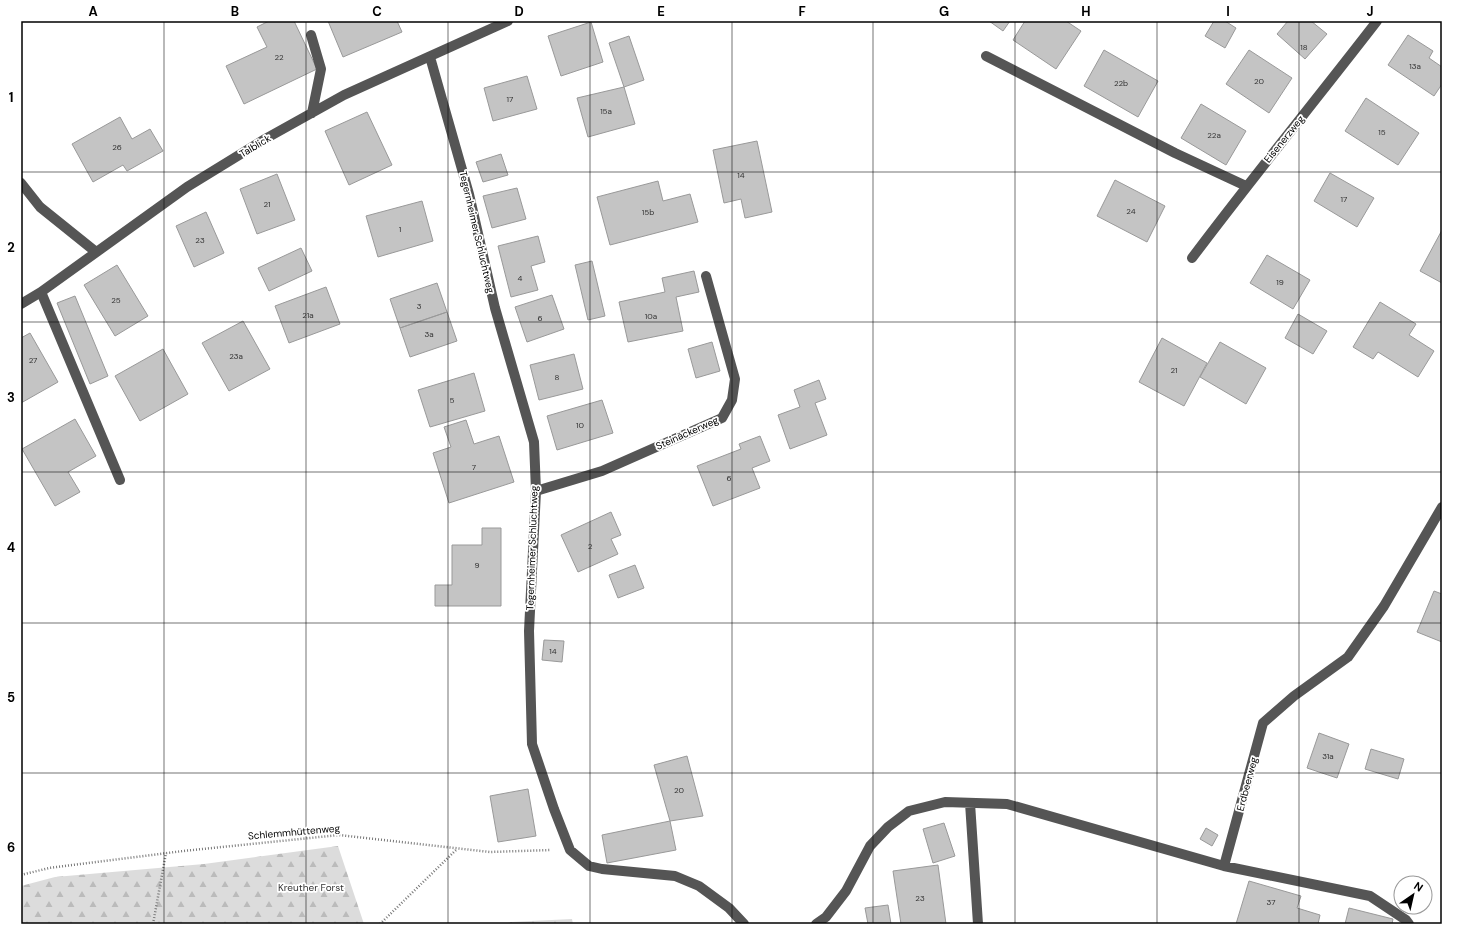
<svg xmlns="http://www.w3.org/2000/svg" width="1463" height="945" font-family="'DM Sans',sans-serif">
<style>
.forest{fill:url(#forest-firs)}
.building{fill:#c4c4c4;stroke:#999}
.lines{fill:none;stroke-linecap:round;stroke-linejoin:round}
.path{stroke:#777;stroke-width:2.5;stroke-dasharray:1 2;stroke-linecap:butt}
.minor{stroke:#555;stroke-width:10}
.grid{fill:none;stroke:#000;stroke-width:1;stroke-opacity:0.55}
.labels{text-anchor:middle;dominant-baseline:central;stroke-width:3.5;stroke-linejoin:round;paint-order:stroke}
.number-label{font-size:8px;fill:#313131}
.street-label{font-size:10px;fill:#000;stroke:#fff}
.park-label{font-size:10px;fill:#333;stroke:#fff}
.neatline{fill:none;stroke:#000;stroke-width:1.5}
.grid-label{font-size:13px;text-anchor:middle;font-weight:bold;fill:#000}
</style>
<defs>
<pattern id="forest-firs" width="22" height="20" patternUnits="userSpaceOnUse"><rect width="22" height="20" fill="#dcdcdc"/><path d="M5 1l3.5 6h-7zM16 11l3.5 6h-7z" fill="#bbb"/></pattern>
</defs>
<rect width="100%" height="100%" fill="#fff"/>
<!-- forest -->
<path class="forest" d="M338,846L364,924H21V886L55,877L204,864Z
M572,919L573,924H505L511,922Z"/>
<!-- building -->
<path class="building" d="M269,21H294L317,69L244,104L226,66L267,47L257,27Z
M328,21H397L402,32L343,57Z
M989,21H1010L1003,31Z
M1025,21H1066L1081,31L1056,69L1013,40Z
M1214,21H1225L1236,28L1225,48L1205,36Z
M1288,21H1311L1327,34L1305,59L1277,34Z
M591,22L603,62L561,76L548,36Z
M1408,35L1433,51L1429,58L1442,67V84L1434,96L1388,65Z
M629,36L644,80L624,87L609,43Z
M1104,50L1158,81L1138,117L1084,86Z
M1249,50L1292,78L1269,113L1226,84Z
M527,76L537,109L493,121L484,88Z
M624,87L635,124L588,137L577,98Z
M1366,98L1419,133L1398,165L1345,131Z
M1201,104L1246,131L1226,165L1181,138Z
M367,112L392,165L349,185L325,131Z
M120,117L132,139L150,129L163,151L127,171L123,165L93,182L72,144Z
M757,141L772,212L745,218L741,199L724,203L713,150Z
M501,154L508,175L483,182L476,162Z
M1330,173L1374,198L1357,227L1314,201Z
M277,174L295,220L257,234L240,189Z
M1115,180L1165,206L1147,242L1097,216Z
M658,181L663,201L690,194L698,222L610,245L597,197Z
M517,188L526,219L492,228L483,196Z
M422,201L433,241L378,257L366,216Z
M206,212L224,253L194,267L176,226Z
M1442,230V283L1420,271Z
M538,236L545,262L531,266L538,290L511,297L498,246Z
M301,248L312,271L269,291L258,268Z
M1267,255L1310,280L1293,309L1250,283Z
M592,261L605,316L588,320L575,265Z
M117,265L148,316L115,336L84,285Z
M694,271L699,292L676,297L683,331L628,342L619,302L665,292L662,278Z
M437,283L447,312L400,328L390,299Z
M326,287L340,324L289,343L275,306Z
M552,295L564,329L527,342L515,307Z
M75,296L108,376L90,384L57,303Z
M1380,302L1416,324L1409,335L1434,351L1418,377L1378,352L1373,359L1353,347Z
M447,312L457,341L410,357L400,328Z
M1298,314L1327,331L1313,354L1285,338Z
M243,321L270,369L229,391L202,343Z
M30,333L58,382L21,403V338Z
M1162,338L1207,363L1184,406L1139,382Z
M712,342L720,371L696,378L688,349Z
M1220,342L1266,368L1246,404L1200,377Z
M163,349L188,394L140,421L115,376Z
M574,354L583,389L539,400L530,365Z
M474,373L485,411L430,427L418,390Z
M819,380L826,399L815,403L827,435L790,449L778,415L800,407L794,390Z
M602,400L613,433L557,450L547,416Z
M75,419L96,456L68,472L80,492L55,506L22,449Z
M466,420L474,444L499,436L514,482L449,503L433,453L451,447L444,427Z
M760,436L770,461L752,468L760,488L713,506L697,466L741,449L739,444Z
M611,512L621,535L611,539L618,554L578,572L561,535Z
M482,528H501V606H435V585H452V545H482Z
M635,565L644,588L618,598L609,575Z
M1434,591L1442,594V642L1417,632Z
M544,640L564,641L562,662L542,660Z
M1319,733L1349,744L1337,778L1307,768Z
M1371,749L1404,759L1398,779L1365,769Z
M687,756L703,816L670,821L654,765Z
M528,789L536,836L498,842L490,796Z
M670,821L676,850L607,863L602,835Z
M944,823L955,856L933,863L923,829Z
M1206,828L1218,835L1212,846L1200,839Z
M938,865L946,924H901L893,871Z
M1249,881L1301,896L1297,908L1320,915L1318,924H1236Z
M888,905L891,924H868L865,908Z
M1349,908L1393,919L1392,924H1345Z"/>
<g class="lines">
<!-- path -->
<path class="path" d="M21,875L49,868L183,851L339,835L490,852L551,850
M153,924L166,853
M380,924L457,849"/>
<!-- minor -->
<path class="minor" d="M311,35L321,69L312,113
M986,56L1175,153L1246,186
M430,57L469,194L495,308L534,442L536,491L529,631L532,744L554,809L570,850L589,866L602,869L675,876L699,886L729,908L744,924
M21,183L40,207L96,252
M1192,258C1252,178 1316,100 1377,21
M41,292L120,480
M21,304L41,292L187,187L265,139L344,95L508,21
M536,491L602,471L722,418L732,400L735,379L706,276
M970,803L978,924
M1224,866L1370,896L1406,920L1409,924
M816,924L826,917L846,891L870,846L888,827L909,811L945,802L1007,804L1224,866L1263,723L1294,696L1348,657L1384,606L1442,507"/>
</g>
<!-- grid -->
<path class="grid" d="M164,21V924M306,21V924M448,21V924M590,21V924M732,21V924M873,21V924M1015,21V924M1157,21V924M1299,21V924M21,172H1442M21,322H1442M21,472H1442M21,623H1442M21,773H1442"/>
<g class="labels">
<!-- number labels -->
<g class="number-label">
<text x="1304" y="47">18</text>
<text x="279" y="57">22</text>
<text x="1415" y="66">13a</text>
<text x="1259" y="81">20</text>
<text x="1121" y="83">22b</text>
<text x="510" y="99">17</text>
<text x="606" y="111">15a</text>
<text x="1382" y="132">15</text>
<text x="1214" y="135">22a</text>
<text x="117" y="147">26</text>
<text x="741" y="175">14</text>
<text x="1344" y="199">17</text>
<text x="267" y="204">21</text>
<text x="1131" y="211">24</text>
<text x="648" y="212">15b</text>
<text x="400" y="229">1</text>
<text x="200" y="240">23</text>
<text x="520" y="278">4</text>
<text x="1280" y="282">19</text>
<text x="116" y="300">25</text>
<text x="419" y="306">3</text>
<text x="308" y="315">21a</text>
<text x="651" y="316">10a</text>
<text x="540" y="318">6</text>
<text x="429" y="334">3a</text>
<text x="236" y="356">23a</text>
<text x="33" y="360">27</text>
<text x="1174" y="370">21</text>
<text x="557" y="377">8</text>
<text x="452" y="400">5</text>
<text x="580" y="425">10</text>
<text x="474" y="467">7</text>
<text x="729" y="478">6</text>
<text x="590" y="546">2</text>
<text x="477" y="565">9</text>
<text x="553" y="651">14</text>
<text x="1328" y="756">31a</text>
<text x="679" y="790">20</text>
<text x="920" y="898">23</text>
<text x="1271" y="902">37</text>
</g>
<!-- street labels -->
<g class="street-label">
<text transform="translate(1284 139) rotate(-51)">Eisenerzweg</text>
<text transform="translate(255 146) rotate(-31)">Talblick</text>
<text transform="translate(477 232) rotate(77)">Tegernheimer Schluchtweg</text>
<text transform="translate(687 433) rotate(-24)">Steinäckerweg</text>
<text transform="translate(532 548) rotate(-88)">Tegernheimer Schluchtweg</text>
<text transform="translate(1247 784) rotate(-75)">Erdbeerweg</text>
<text transform="translate(294 832) rotate(-5)">Schlemmhüttenweg</text>
</g>
<!-- park labels -->
<g class="park-label">
<text x="311" y="887">Kreuther Forst</text>
</g>
</g>
<!-- border -->
<rect width="1463" height="945" fill="none" stroke="#ffffff" stroke-width="44"/>
<!-- north arrow -->
<g transform="translate(1413 895) rotate(34)"><circle r="19" fill="#ffffff" stroke="#999999"/>
<path d="M0-3L7 15L0 10L-7 15Z" fill="#000000"/>
<text y="-6" font-size="11" font-weight="bold" text-anchor="middle" fill="#000000">N</text>
</g>
<rect x="22" y="22" width="1419" height="901" class="neatline"/>
<g class="grid-label">
<text x="93" y="16">A</text>
<text x="235" y="16">B</text>
<text x="377" y="16">C</text>
<text x="519" y="16">D</text>
<text x="661" y="16">E</text>
<text x="802" y="16">F</text>
<text x="944" y="16">G</text>
<text x="1086" y="16">H</text>
<text x="1228" y="16">I</text>
<text x="1370" y="16">J</text>
<text x="11" y="102">1</text>
<text x="11" y="252">2</text>
<text x="11" y="402">3</text>
<text x="11" y="552">4</text>
<text x="11" y="702">5</text>
<text x="11" y="852">6</text>
</g>
</svg>
